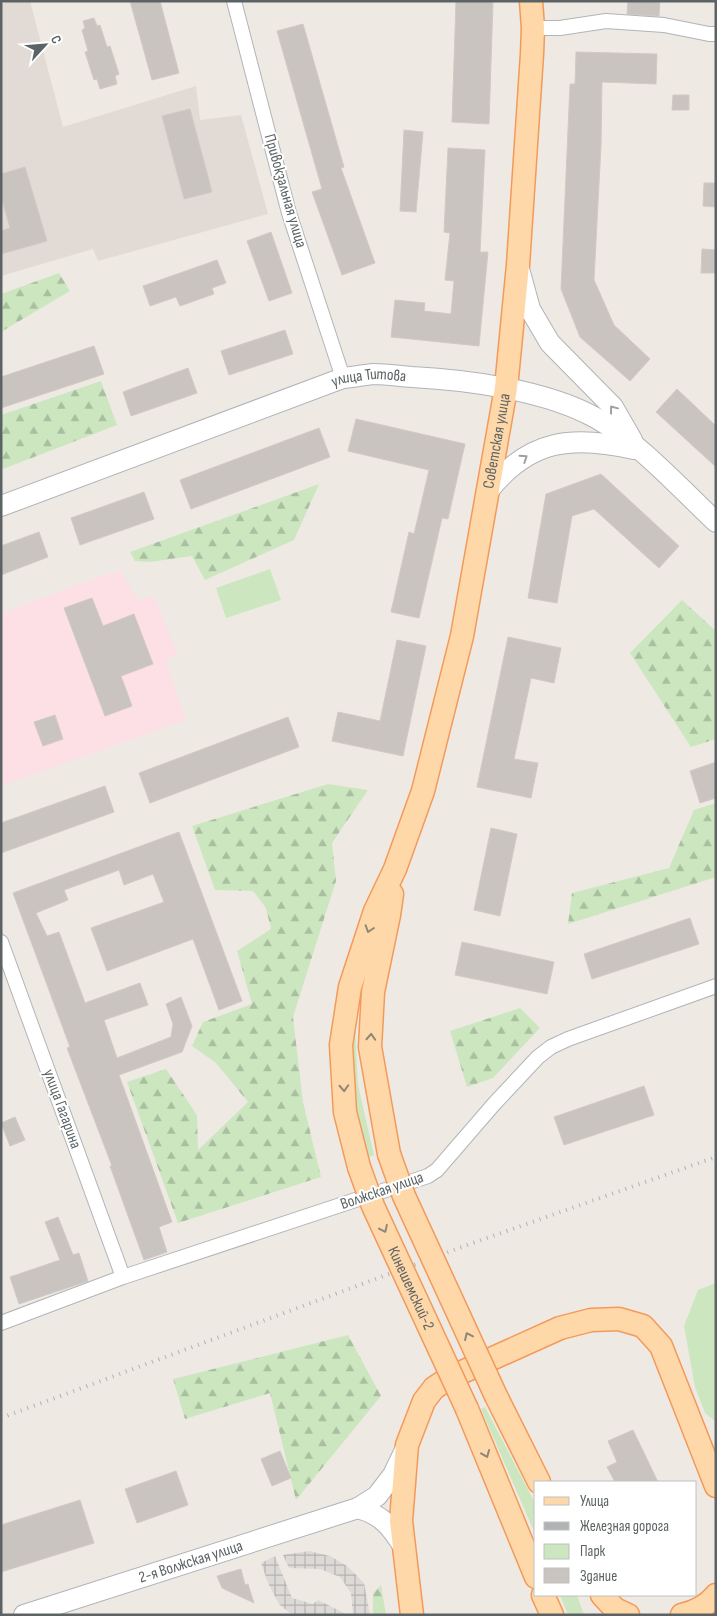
<svg xmlns="http://www.w3.org/2000/svg" width="717" height="1616" font-family="'Sofia Sans Condensed',sans-serif">
<style>
.industrial{fill:url(#industrial-grid)}
.education{fill:#e1dad5}
.medical{fill:#fce0e6}
.green{fill:#cce7c0}
.forest{fill:url(#forest-firs)}
.building{fill:#cac4c1;stroke:#d4c9c2}
.lines{fill:none;stroke-linecap:round;stroke-linejoin:round}
.street-casing{stroke:#b0b5b7;stroke-width:16}
.secondary-casing{stroke:#afb4b7;stroke-width:22}
.primary-casing{stroke:#f39a59;stroke-width:25}
.street{stroke:#fff;stroke-width:14}
.secondary{stroke:#fff;stroke-width:20}
.primary{stroke:#ffd8a9;stroke-width:22}
.rail{stroke:#b1b2b3;stroke-width:4;stroke-dasharray:1 6;stroke-linecap:butt}
.primary-bridge-casing{stroke:#f39a59;stroke-width:25;stroke-linecap:butt}
.primary-bridge{stroke:#ffd8a9;stroke-width:22}
.oneway{stroke:#9da1a3}
.oneway2{stroke:#8d8679}
.labels{text-anchor:middle;dominant-baseline:central;stroke-width:4;stroke-linejoin:round;paint-order:stroke}
.street-label{font-size:16px;fill:#5c6365;stroke:#fff}
</style>
<defs>
<pattern id="industrial-grid" width="8" height="8" patternUnits="userSpaceOnUse" patternTransform="scale(1.25)"><rect width="8" height="8" fill="#ddd9d7"/><path d="M0 4h8M4 0v8" fill="none" stroke="#b6b4b2"/></pattern>
<pattern id="forest-firs" width="22" height="20" patternUnits="userSpaceOnUse" patternTransform="scale(1.25)"><rect width="22" height="20" fill="#cce7c0"/><path d="M5 1l3.5 6h-7zM16 11l3.5 6h-7z" fill="#a9bfa0"/></pattern>
</defs>
<rect width="100%" height="100%" fill="#efe9e4"/>
<!-- industrial -->
<path class="industrial" d="M309,1551L330,1556L347,1566L364,1583L370,1615H353L351,1593L340,1577L320,1569L289,1568L283,1555Z
M275,1556L292,1598L313,1604L318,1600L344,1613V1615H292L279,1604L268,1583L261,1563Z"/>
<!-- education -->
<path class="education" d="M10,1H30L63,127L196,86L200,120L241,115L268,214L98,261L93,249L1,276V4Z"/>
<!-- medical -->
<path class="medical" d="M120,570L137,600L154,597L178,654L165,661L186,720L1,786V614L78,584Z"/>
<!-- green -->
<path class="green" d="M270,569L281,600L226,618L216,588Z
M363,969L355,1026L358,1085L374,1155L369,1157L358,1132L349,1087L350,1021Z
M716,1283V1422L705,1413L695,1387L684,1326L698,1290Z
M485,1407L536,1505V1536L481,1409Z
M560,1595H577L584,1615H568Z"/>
<!-- forest -->
<path class="forest" d="M59,273L70,291L1,332V294Z
M101,381L117,425L3,469L1,466V415Z
M319,484L294,540L205,580L192,556L150,562L135,561L130,552Z
M682,600L716,631V739L691,747L630,653Z
M328,784L368,790L332,843L336,881L293,1017L303,1102L321,1177L178,1223L127,1082L166,1069L197,1115L198,1150L248,1102L216,1063L192,1046L203,1022L252,1004L237,951L271,929L266,908L253,891L215,890L192,826Z
M716,803V877L568,924L572,893L669,868L694,810Z
M520,1008L540,1028L493,1078L467,1087L450,1031Z
M348,1335L381,1396L296,1500L270,1393L185,1419L173,1379Z
M381,1585L386,1615H373V1593Z"/>
<!-- building -->
<path class="building" d="M130,1H160L179,73L152,80Z
M456,1H493L489,124L452,122Z
M628,1H660L659,16L627,14Z
M94,18L97,26L100,25L107,47L110,46L119,74L115,76L117,84L100,89L97,79L94,80L85,52L88,51L82,30L85,28L83,21Z
M303,24L344,167L341,168L375,263L342,275L312,192L322,189L277,31Z
M576,52L657,54L656,84L602,82L601,146L594,280L614,325L650,359L630,381L580,337L561,289L570,84H575Z
M673,95H689V110H672Z
M190,109L212,192L184,199L162,116Z
M404,130L423,132L416,212L400,211Z
M448,148L485,150L480,252H488L479,346L391,337L395,300L425,303L424,311L451,314L454,281L445,280L450,233L444,232Z
M25,167L47,241L1,254V231L10,228L1,196V174Z
M704,183H716V207L703,206Z
M271,232L292,293L269,301L247,241Z
M702,249L716,250V273H701Z
M217,260L226,283L212,288L214,294L180,306L176,297L150,306L143,286Z
M285,330L293,354L229,375L221,351Z
M94,346L104,374L1,408V377Z
M188,368L197,393L131,416L123,392Z
M677,389L716,426V467L656,412Z
M356,419L465,444L448,519L442,518L419,618L391,612L409,532L414,534L429,470L348,451Z
M319,428L330,457L191,509L180,480Z
M601,474L679,546L659,568L594,509L572,516L557,603L528,598L546,494Z
M144,492L154,519L80,545L71,518Z
M39,532L48,557L1,575V546Z
M92,598L103,626L134,614L153,664L121,676L132,706L105,716L64,608Z
M508,637L561,648L554,683L531,678L514,759L538,763L531,798L477,787Z
M397,640L426,646L403,756L332,741L338,712L380,721Z
M55,715L63,739L43,746L34,722Z
M288,717L299,747L150,803L139,773Z
M716,762V798L700,803L690,771Z
M105,786L114,812L1,853V823Z
M491,828L517,834L500,916L474,910Z
M179,832L242,1001L219,1010L193,939L107,971L91,928L164,902L153,874L124,885L119,870L64,890L68,900L36,913L47,936L59,932L85,1003L140,983L148,1005L104,1020L117,1058L171,1037L173,1024L166,1004L181,997L192,1026L182,1052L119,1075L172,1222L159,1227L167,1252L144,1260L110,1166H112L67,1048L70,1047L13,893Z
M690,918L699,944L592,979L584,954Z
M462,942L554,962L547,994L455,975Z
M644,1086L654,1115L564,1145L554,1117Z
M15,1117L25,1140L10,1146L1,1123Z
M58,1217L73,1255L79,1253L88,1281L19,1304L10,1277L60,1260L45,1222Z
M633,1430L658,1482H615L607,1467L617,1462L608,1441Z
M280,1451L291,1478L272,1486L261,1459Z
M176,1471L188,1505L137,1523L125,1489Z
M80,1500L94,1543L1,1572V1525Z
M241,1569L245,1585L248,1584L254,1603L222,1588L217,1576Z"/>
<g class="lines">
<defs>
<path id="street" d="M234,1L289,213L343,378
M533,28H560L606,21L664,25L709,34H716
M1,942L123,1277
M1,1323L123,1277L428,1176L437,1170L494,1104L538,1057L551,1047L568,1039L716,986"/>
<g id="secondary">
<path d="M519,269L530,309L550,343L613,407L632,440"/>
<path d="M489,490C530,439 573,435 634,449"/>
<path id="s1" d="M1,506L343,378C353,377 364,375 374,374C386,374 399,376 412,377C469,380 545,390 596,418C637,441 681,489 716,522"/>
<path d="M358,1508C383,1515 392,1528 405,1549"/>
<path id="s2" d="M24,1615L358,1508L377,1496L393,1475L405,1450"/>
</g>
<g id="primary">
<path d="M389,1154L370,1047L373,992L389,915L392,894"/>
<path id="s3" d="M359,1167L345,1112L341,1045L350,987L375,911L395,869L423,791L462,636L506,388L518,265L532,54L533,28L531,1"/>
<path d="M496,1396L539,1482"/>
<path d="M467,1409L536,1577"/>
<path d="M543,1595L552,1615"/>
<path d="M602,1595L615,1609L628,1615"/>
<path d="M412,1615L401,1521L407,1445L424,1401L434,1388L449,1378L560,1328L591,1320L619,1319L643,1326L661,1346L716,1486"/>
<path d="M682,1615C694,1612 708,1605 716,1595"/>
</g>
</defs>
<!-- street casing -->
<use href="#street" class="street-casing"/>
<!-- secondary casing -->
<use href="#secondary" class="secondary-casing"/>
<!-- primary casing -->
<use href="#primary" class="primary-casing"/>
<!-- street -->
<use href="#street" class="street"/>
<!-- secondary -->
<use href="#secondary" class="secondary"/>
<!-- primary -->
<use href="#primary" class="primary"/>
<!-- rail -->
<path class="rail" d="M1,1418L470,1244L716,1157"/>
<defs>
<g id="primary-bridge">
<path d="M389,1154L404,1196L496,1396"/>
<path id="s4" d="M359,1167L373,1206L467,1409"/>
</g>
</defs>
<!-- primary-bridge casing -->
<use href="#primary-bridge" class="primary-bridge-casing"/>
<!-- primary-bridge -->
<use href="#primary-bridge" class="primary-bridge"/>
</g>
<!-- one-way arrows -->
<defs><path id="oneway-chevron" d="M-2-3.5L2.5 0L-2 3.5" fill="none" stroke-width="1.6" stroke-linecap="round" stroke-linejoin="round" transform="scale(1.25)"/></defs>
<g class="oneway">
<use href="#oneway-chevron" transform="translate(613 409) rotate(-127)"/>
<use href="#oneway-chevron" transform="translate(524 458) rotate(-34)"/>
</g>
<g class="oneway2">
<use href="#oneway-chevron" transform="translate(369 929) rotate(108)"/>
<use href="#oneway-chevron" transform="translate(371 1037) rotate(-87)"/>
<use href="#oneway-chevron" transform="translate(344 1088) rotate(87)"/>
<use href="#oneway-chevron" transform="translate(384 1229) rotate(65)"/>
<use href="#oneway-chevron" transform="translate(468 1336) rotate(-115)"/>
<use href="#oneway-chevron" transform="translate(486 1454) rotate(68)"/>
</g>
<g class="labels">
<!-- street labels -->
<g class="street-label">
<text transform="translate(285 191) rotate(74)">Привокзальная улица</text>
<text stroke="none"><textPath href="#s1" startOffset="391">улица Титова</textPath></text>
<text stroke="none"><textPath href="#s3" startOffset="750">Советская улица</textPath></text>
<text transform="translate(62 1109) rotate(70)">улица Гагарина</text>
<text transform="translate(382 1191) rotate(-19)">Волжская улица</text>
<text stroke="none"><textPath href="#s4" startOffset="132">Кинешемский-2</textPath></text>
<text stroke="none"><textPath href="#s2" startOffset="175">2-я Волжская улица</textPath></text>
</g>
</g>
<!-- border -->
<rect width="717" height="1616" fill="none" stroke="#5c6365" stroke-width="5"/>
<!-- legend -->
<rect x="534" y="1481" width="162" height="115" fill="#ffffff" stroke="#bec1c1"/>
<rect x="544" y="1497" width="25" height="8" fill="#ffd8a9" stroke="#bec1c1"/>
<text x="580" y="1506" font-size="15" fill="#5c6365">Улица</text>
<rect x="544" y="1522" width="25" height="8" fill="#b1b2b3" stroke="#bec1c1"/>
<text x="580" y="1531" font-size="15" fill="#5c6365">Железная дорога</text>
<rect x="544" y="1544" width="25" height="15" fill="#cce7c0" stroke="#bec1c1"/>
<text x="580" y="1556" font-size="15" fill="#5c6365">Парк</text>
<rect x="544" y="1568" width="25" height="15" fill="#cac4c1" stroke="#bec1c1"/>
<text x="580" y="1581" font-size="15" fill="#5c6365">Здание</text>
<!-- north arrow -->
<g transform="translate(45 45) rotate(64)" stroke="#ffffff" stroke-width="4" paint-order="stroke">
<path d="M0-4L9 19L0 12L-9 19Z" fill="#5c6365"/>
<text y="-8" font-size="14" font-weight="bold" text-anchor="middle" fill="#5c6365">С</text>
</g>
</svg>
